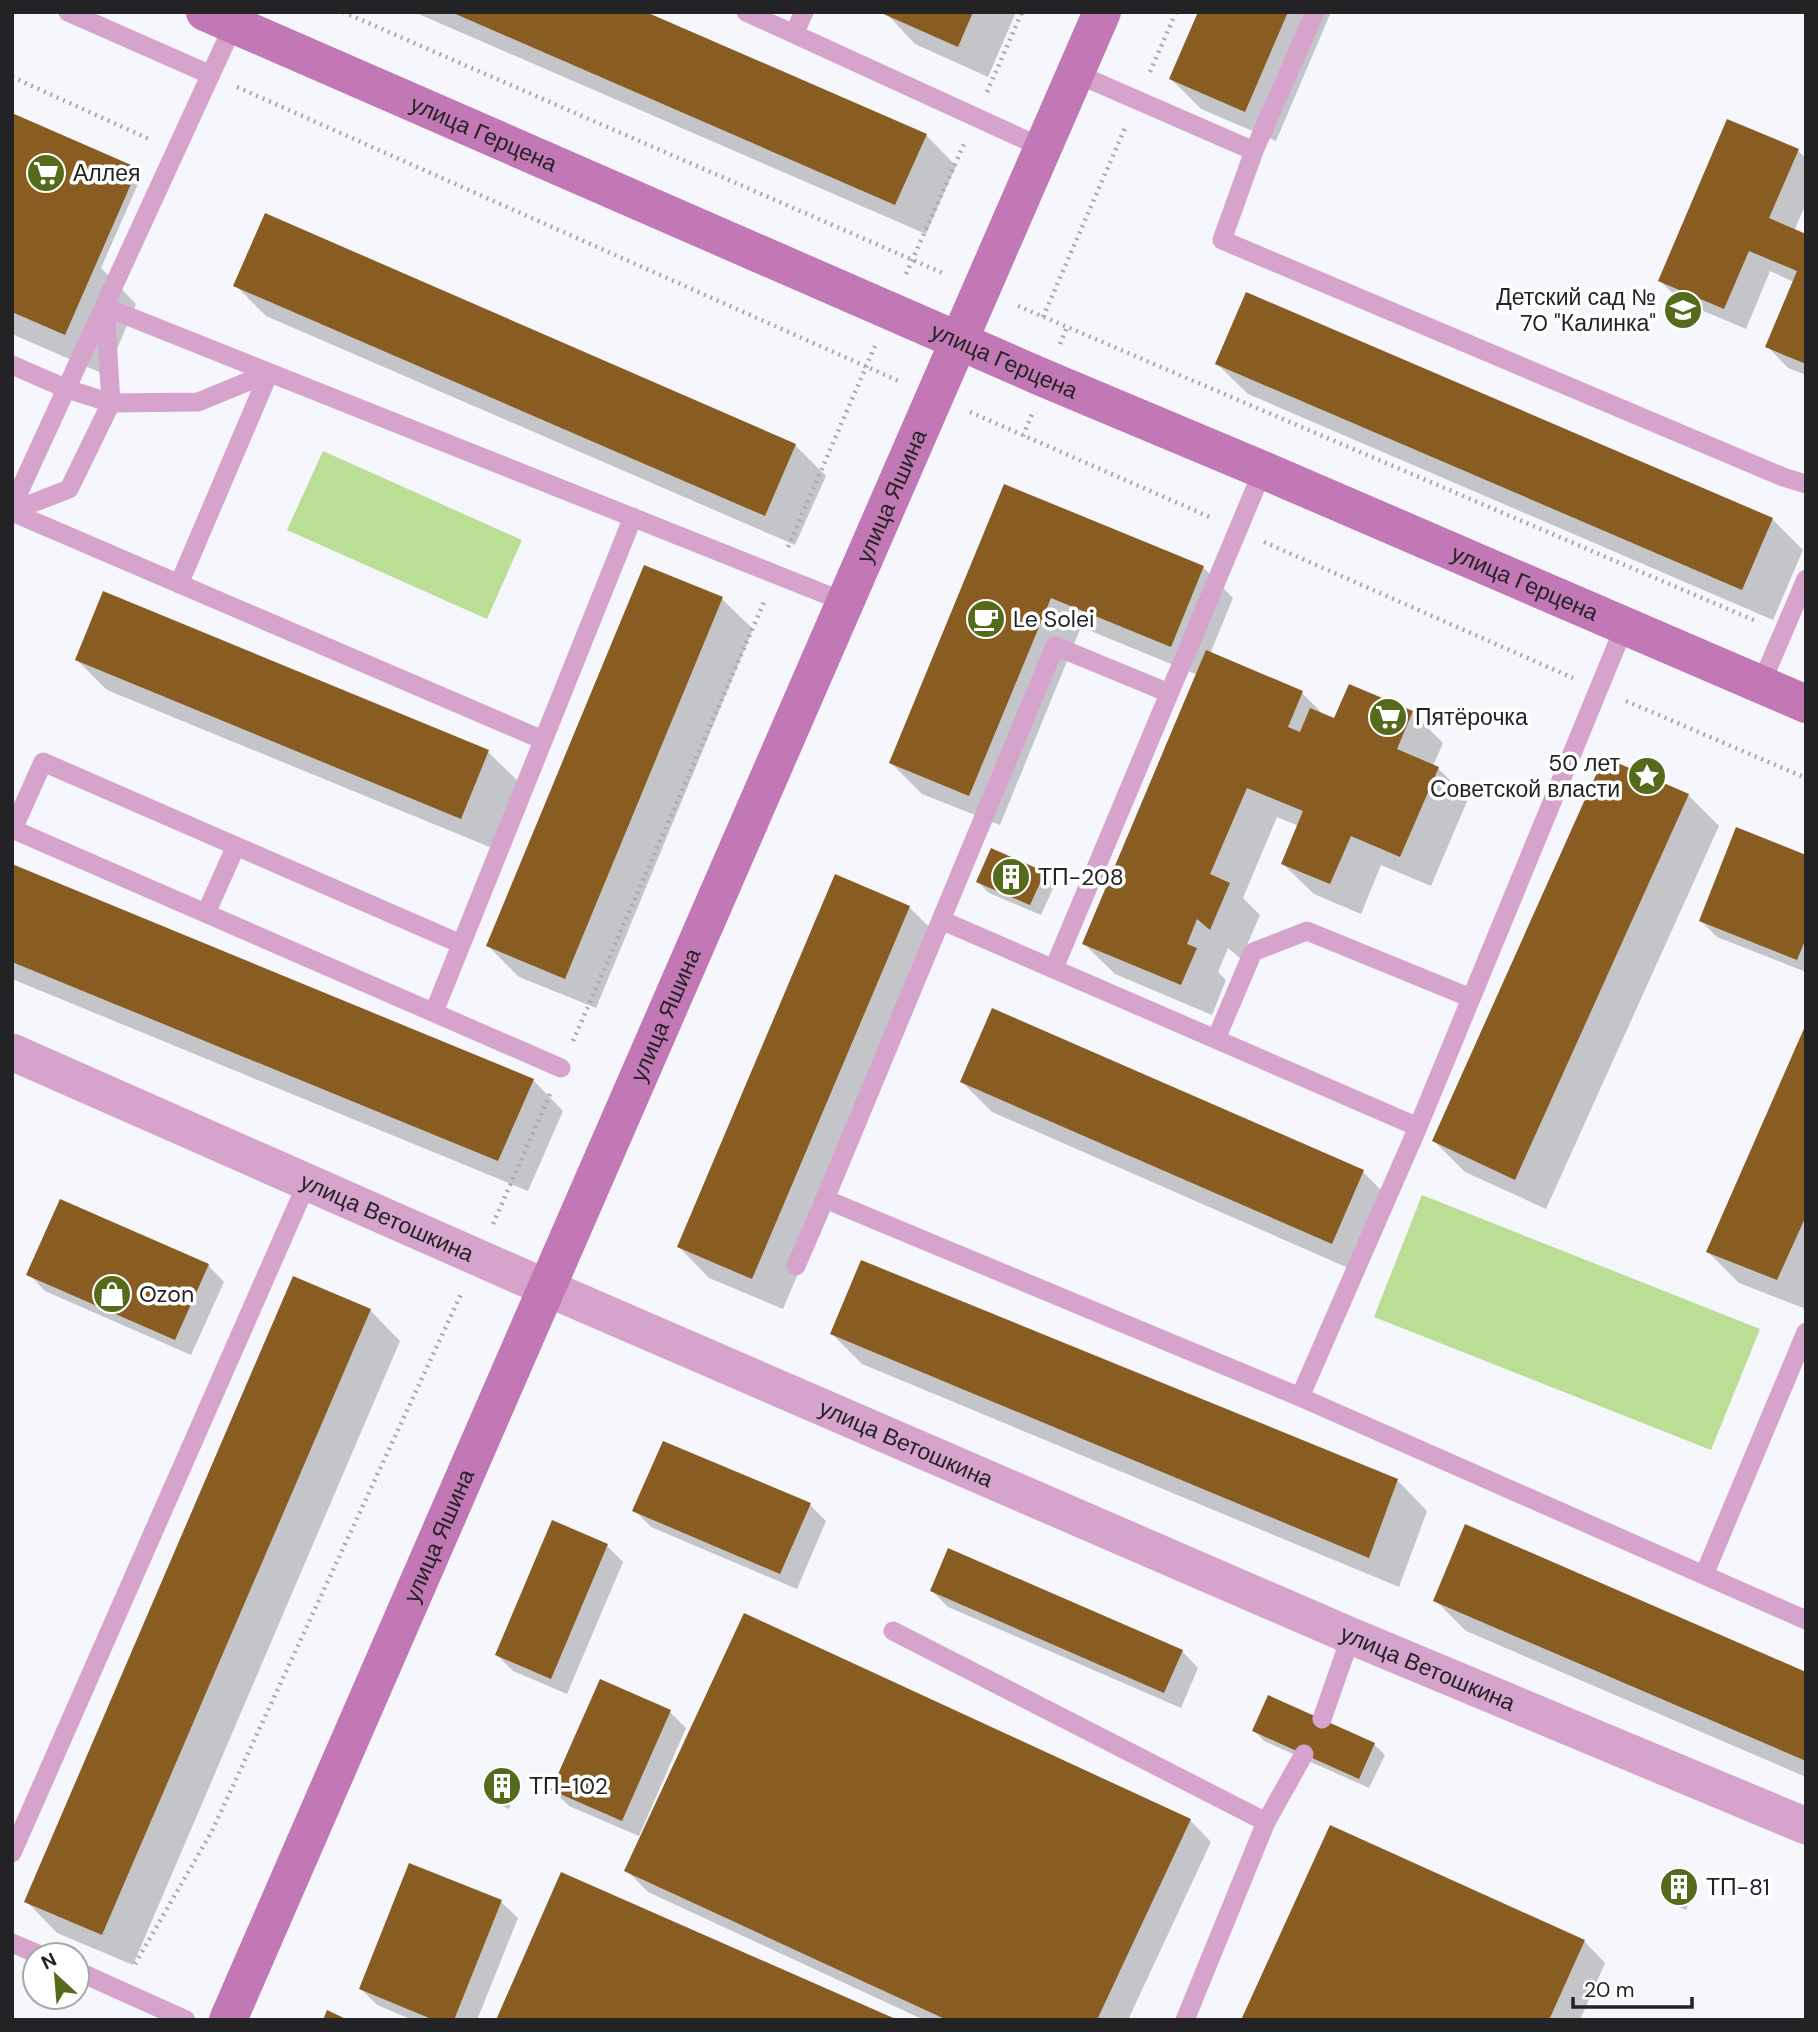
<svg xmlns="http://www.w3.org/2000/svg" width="1818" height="2032" font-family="'DM Sans',sans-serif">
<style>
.green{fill:#bade94}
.shadow{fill:#0003}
.building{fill:#895c21}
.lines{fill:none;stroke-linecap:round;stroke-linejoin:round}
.path{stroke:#a8a9ad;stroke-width:4.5;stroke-dasharray:2 5;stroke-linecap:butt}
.lane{stroke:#d5a3cc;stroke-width:19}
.street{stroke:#d5a3cc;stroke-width:37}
.secondary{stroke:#c178b5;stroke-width:38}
.labels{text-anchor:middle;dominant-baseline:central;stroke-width:7;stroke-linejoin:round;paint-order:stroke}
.street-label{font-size:23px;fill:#232325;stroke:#fff}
.poi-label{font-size:23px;fill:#232325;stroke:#fff;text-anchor:start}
</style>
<rect width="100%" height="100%" fill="#f5f7fc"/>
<!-- green -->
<path class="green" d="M323,451L522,540L487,619L287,530Z
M1422,1195L1760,1329L1711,1450L1374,1317Z"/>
<!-- shadow -->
<path class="shadow" d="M414,12H642L926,135L956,166L926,234Z
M885,12H1016L988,77L915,44Z
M1199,12H1331L1276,141L1201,109L1171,79Z
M12,115L137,170L142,175L101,268L136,304L106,375L12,334Z
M1798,151L1806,158V204L1794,231L1806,236V375L1788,368L1767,346L1794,282L1770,271L1746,329L1682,302L1660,281Z
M235,285L795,445L826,476L795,545L266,316Z
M1217,364L1772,519L1803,550L1773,620L1248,394Z
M1005,486L1203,567L1233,598L1210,654L1302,693L1326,717L1335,720L1412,712L1443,743L1433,766L1438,768L1468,799L1431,886L1381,865L1361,914L1314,894L1283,864L1299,826L1277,817L1243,898L1260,915L1241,959L1228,948L1218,972L1226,980L1212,1015L1115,974L1084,944L1198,675L1081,627L1000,825L922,794L891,763Z
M104,593L488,752L519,782L492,848L107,690L77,660Z
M722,599L753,629L596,1008L519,977L488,946Z
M1688,795L1719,826L1546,1209L1465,1172L1434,1141Z
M1806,857V972L1717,937L1701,921Z
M12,866L533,1080L563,1111L528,1191L12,979Z
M1044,873L1055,884L1041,915L989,893L978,882Z
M909,907L940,938L783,1309L709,1278L679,1247Z
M1806,1028V1309L1739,1283L1708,1252Z
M962,1082L1363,1172L1393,1202L1362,1274L992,1112Z
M208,1265L224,1282L191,1355L45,1291L29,1274Z
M370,1310L400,1341L133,1965L57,1933L27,1902Z
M832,1334L1397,1480L1427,1511L1399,1587L862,1364Z
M810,1505L826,1521L797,1589L651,1527L634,1510Z
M607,1546L623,1562L567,1694L513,1671L497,1655Z
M932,1591L1182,1651L1198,1668L1181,1708L948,1607Z
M1435,1600L1806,1674V1777L1466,1631Z
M670,1712L686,1728L639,1836L569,1806L553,1790Z
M1254,1730L1374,1744L1385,1755L1369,1788L1264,1741Z
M515,1774L520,1779L509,1809L495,1803L490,1798Z
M1190,1820L1211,1842L1128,2020H924L648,1892L627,1871Z
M1692,1875L1697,1880L1686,1910L1672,1904L1667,1899Z
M501,1902L518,1918L477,2020H413L377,2005L361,1989Z
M1584,1941L1605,1963L1580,2020H1243Z"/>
<!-- building -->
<path class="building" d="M451,12H646L927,134L895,205Z
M879,12H973L958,47Z
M1198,12H1288L1245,112L1169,79Z
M12,113L138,168L65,335L12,312Z
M1727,119L1799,149L1769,218L1806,234V364L1765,347L1797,271L1749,251L1724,309L1658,281Z
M265,213L796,444L765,516L233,286Z
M1246,292L1773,518L1742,590L1215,364Z
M1004,484L1204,566L1171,647L1051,598L969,796L889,763Z
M644,565L723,597L565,979L486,946Z
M103,591L489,750L461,819L75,660Z
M1206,650L1303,691L1288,727L1300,732L1310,708L1334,718L1349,684L1413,711L1397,749L1439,767L1400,857L1351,836L1330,884L1281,864L1303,811L1247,788L1210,874L1230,883L1210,930L1197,919L1187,944L1197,948L1181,985L1082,944Z
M1604,757L1689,794L1515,1180L1432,1141Z
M1736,827L1806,855V938L1797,960L1699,921Z
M991,848L1045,872L1030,905L976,882Z
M12,864L534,1079L498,1161L12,962Z
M835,874L910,906L752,1279L677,1247Z
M992,1008L1364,1170L1332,1244L960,1082Z
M1806,1024V1216L1777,1280L1706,1252Z
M60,1199L209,1264L175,1340L26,1275Z
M861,1260L1398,1479L1369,1558L830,1334Z
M293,1276L371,1309L102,1935L24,1902Z
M663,1441L811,1503L780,1574L632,1511Z
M552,1520L608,1544L551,1679L495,1655Z
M1465,1524L1806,1672V1761L1433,1601Z
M948,1548L1183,1650L1164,1693L930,1591Z
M744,1613L1191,1819L1097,2020H947L624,1871Z
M600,1679L671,1710L622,1821L551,1790Z
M1268,1695L1375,1743L1359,1779L1252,1731Z
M500,1766L516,1773L504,1805L488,1799Z
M1330,1825L1585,1940L1549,2020H1241Z
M409,1863L502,1900L454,2020H434L359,1989Z
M1677,1867L1693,1874L1681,1906L1665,1900Z
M561,1872L898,2020H496Z
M327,2010L348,2020H323Z"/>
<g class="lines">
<!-- path -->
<path class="path" d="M343,12L945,274
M1150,72L1176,12
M12,77L149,139
M237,87L901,382
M987,92L1022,12
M906,274L964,144
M1018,306L1756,621
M1043,317L1125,128
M1060,344L1067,327
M970,412L1212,518
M1023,436L1032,414
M1264,542L1573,678
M788,547L875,346
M1626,701L1806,778
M573,1041L765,600
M493,1224L550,1094
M135,1964L212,1831L462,1292"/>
<!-- lane -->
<path class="lane" d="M68,12L211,75
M746,12L1043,148
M794,34L804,12
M1075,73L1254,151L1315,12
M1254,151L1222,240L1783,477L1806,484
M12,365L67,389L111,403L105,307L845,602
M12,507L233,26
M12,511L69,489L111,403L198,402L269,373
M12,512L543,740
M179,584L269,373
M1761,684L1806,579
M12,829L561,1068
M13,829L43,762L461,944
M206,913L236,846
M941,920L1055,646L1169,693
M1054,968L1263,470
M434,1012L633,517
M1216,1039L1253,952L1307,931L1471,998
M1418,1127L1625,625
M796,1266L825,1199
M1300,1397L1418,1127L941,920L825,1199L1300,1397L1806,1620
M1704,1575L1806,1332
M893,1631L1266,1822L1304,1754
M1322,1719L1351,1636
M12,1853L307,1183
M12,1943L40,1955
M77,1971L186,2020
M1185,2020L1266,1822"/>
<!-- street -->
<path class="street" id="s1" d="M12,1052L547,1288L1351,1636L1806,1826"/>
<!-- secondary -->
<g class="secondary">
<path id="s2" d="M205,12L1046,379L1263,470L1806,704"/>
<path id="s3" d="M228,2020L1102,12"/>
</g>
</g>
<!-- icons -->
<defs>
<symbol id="supermarket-disc" viewBox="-11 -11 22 22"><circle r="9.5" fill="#556b1b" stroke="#fff"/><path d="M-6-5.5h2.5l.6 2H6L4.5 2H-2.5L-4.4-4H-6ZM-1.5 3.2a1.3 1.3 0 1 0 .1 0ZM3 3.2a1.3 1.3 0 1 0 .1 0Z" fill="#fff"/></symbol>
<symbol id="school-disc" viewBox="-11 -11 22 22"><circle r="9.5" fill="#556b1b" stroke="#fff"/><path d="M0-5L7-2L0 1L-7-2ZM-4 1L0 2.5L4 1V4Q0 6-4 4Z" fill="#fff"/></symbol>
<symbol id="cafe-disc" viewBox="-11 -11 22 22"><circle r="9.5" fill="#556b1b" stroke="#fff"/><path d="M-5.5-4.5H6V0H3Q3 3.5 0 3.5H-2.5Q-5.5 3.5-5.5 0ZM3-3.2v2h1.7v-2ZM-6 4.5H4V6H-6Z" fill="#fff"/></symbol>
<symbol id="sight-disc" viewBox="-11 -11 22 22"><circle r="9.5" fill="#556b1b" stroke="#fff"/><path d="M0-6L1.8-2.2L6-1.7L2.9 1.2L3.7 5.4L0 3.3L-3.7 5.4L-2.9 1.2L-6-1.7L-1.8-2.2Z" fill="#fff"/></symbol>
<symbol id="building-disc" viewBox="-11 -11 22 22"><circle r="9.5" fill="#556b1b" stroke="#fff"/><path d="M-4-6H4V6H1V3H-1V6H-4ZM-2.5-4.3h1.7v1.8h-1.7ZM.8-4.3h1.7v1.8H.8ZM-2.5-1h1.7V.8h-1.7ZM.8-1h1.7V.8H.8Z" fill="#fff"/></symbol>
<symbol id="shop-disc" viewBox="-11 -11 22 22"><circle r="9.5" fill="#556b1b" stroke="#fff"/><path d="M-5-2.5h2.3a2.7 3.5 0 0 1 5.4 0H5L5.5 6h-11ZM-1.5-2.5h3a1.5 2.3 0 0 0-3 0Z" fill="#fff"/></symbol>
</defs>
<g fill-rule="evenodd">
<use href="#supermarket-disc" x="24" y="151" width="44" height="44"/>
<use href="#school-disc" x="1661" y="288" width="44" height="44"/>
<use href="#cafe-disc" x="964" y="597" width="44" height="44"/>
<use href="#supermarket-disc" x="1366" y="695" width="44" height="44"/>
<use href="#sight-disc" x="1625" y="754" width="44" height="44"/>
<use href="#building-disc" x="989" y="855" width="44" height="44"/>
<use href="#shop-disc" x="90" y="1272" width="44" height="44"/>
<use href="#building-disc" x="480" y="1764" width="44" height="44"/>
<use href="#building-disc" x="1657" y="1865" width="44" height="44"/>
</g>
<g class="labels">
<!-- street labels -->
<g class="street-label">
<text stroke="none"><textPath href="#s2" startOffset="304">улица Герцена</textPath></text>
<text stroke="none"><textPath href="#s2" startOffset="872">улица Герцена</textPath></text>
<text stroke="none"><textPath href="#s3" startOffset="1662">улица Яшина</textPath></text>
<text stroke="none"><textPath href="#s2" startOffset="1438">улица Герцена</textPath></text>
<text stroke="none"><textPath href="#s3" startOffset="1096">улица Яшина</textPath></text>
<text stroke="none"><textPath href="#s1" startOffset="410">улица Ветошкина</textPath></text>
<text stroke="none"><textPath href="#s1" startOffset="976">улица Ветошкина</textPath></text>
<text stroke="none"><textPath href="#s3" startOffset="528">улица Яшина</textPath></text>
<text stroke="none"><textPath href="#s1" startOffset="1544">улица Ветошкина</textPath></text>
</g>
<!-- poi labels -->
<g class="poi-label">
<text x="73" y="173">Аллея</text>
<text x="1656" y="297" text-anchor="end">Детский сад №<tspan x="1656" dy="26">70 "Калинка"</tspan></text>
<text x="1013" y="619">Le Solei</text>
<text x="1415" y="717">Пятёрочка</text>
<text x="1620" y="763" text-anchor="end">50 лет<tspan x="1620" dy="26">Советской власти</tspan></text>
<text x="1038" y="877">ТП-208</text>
<text x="139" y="1294">Ozon</text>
<text x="529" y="1786">ТП-102</text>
<text x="1706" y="1887">ТП-81</text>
</g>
</g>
<!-- border -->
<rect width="1818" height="2032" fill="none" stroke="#232325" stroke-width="28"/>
<!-- north arrow -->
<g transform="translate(56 1976) rotate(334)"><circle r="33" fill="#ffffff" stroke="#a7a7a8" stroke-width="2"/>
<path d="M0-5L12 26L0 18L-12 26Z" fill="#556b1b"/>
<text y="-10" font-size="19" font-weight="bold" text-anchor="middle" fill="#232325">N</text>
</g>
<!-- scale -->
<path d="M1573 1997v10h119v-10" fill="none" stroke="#232325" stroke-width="3.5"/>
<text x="1584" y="1997" font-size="21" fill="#232325" stroke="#ffffff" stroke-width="5" paint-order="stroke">20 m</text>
</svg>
